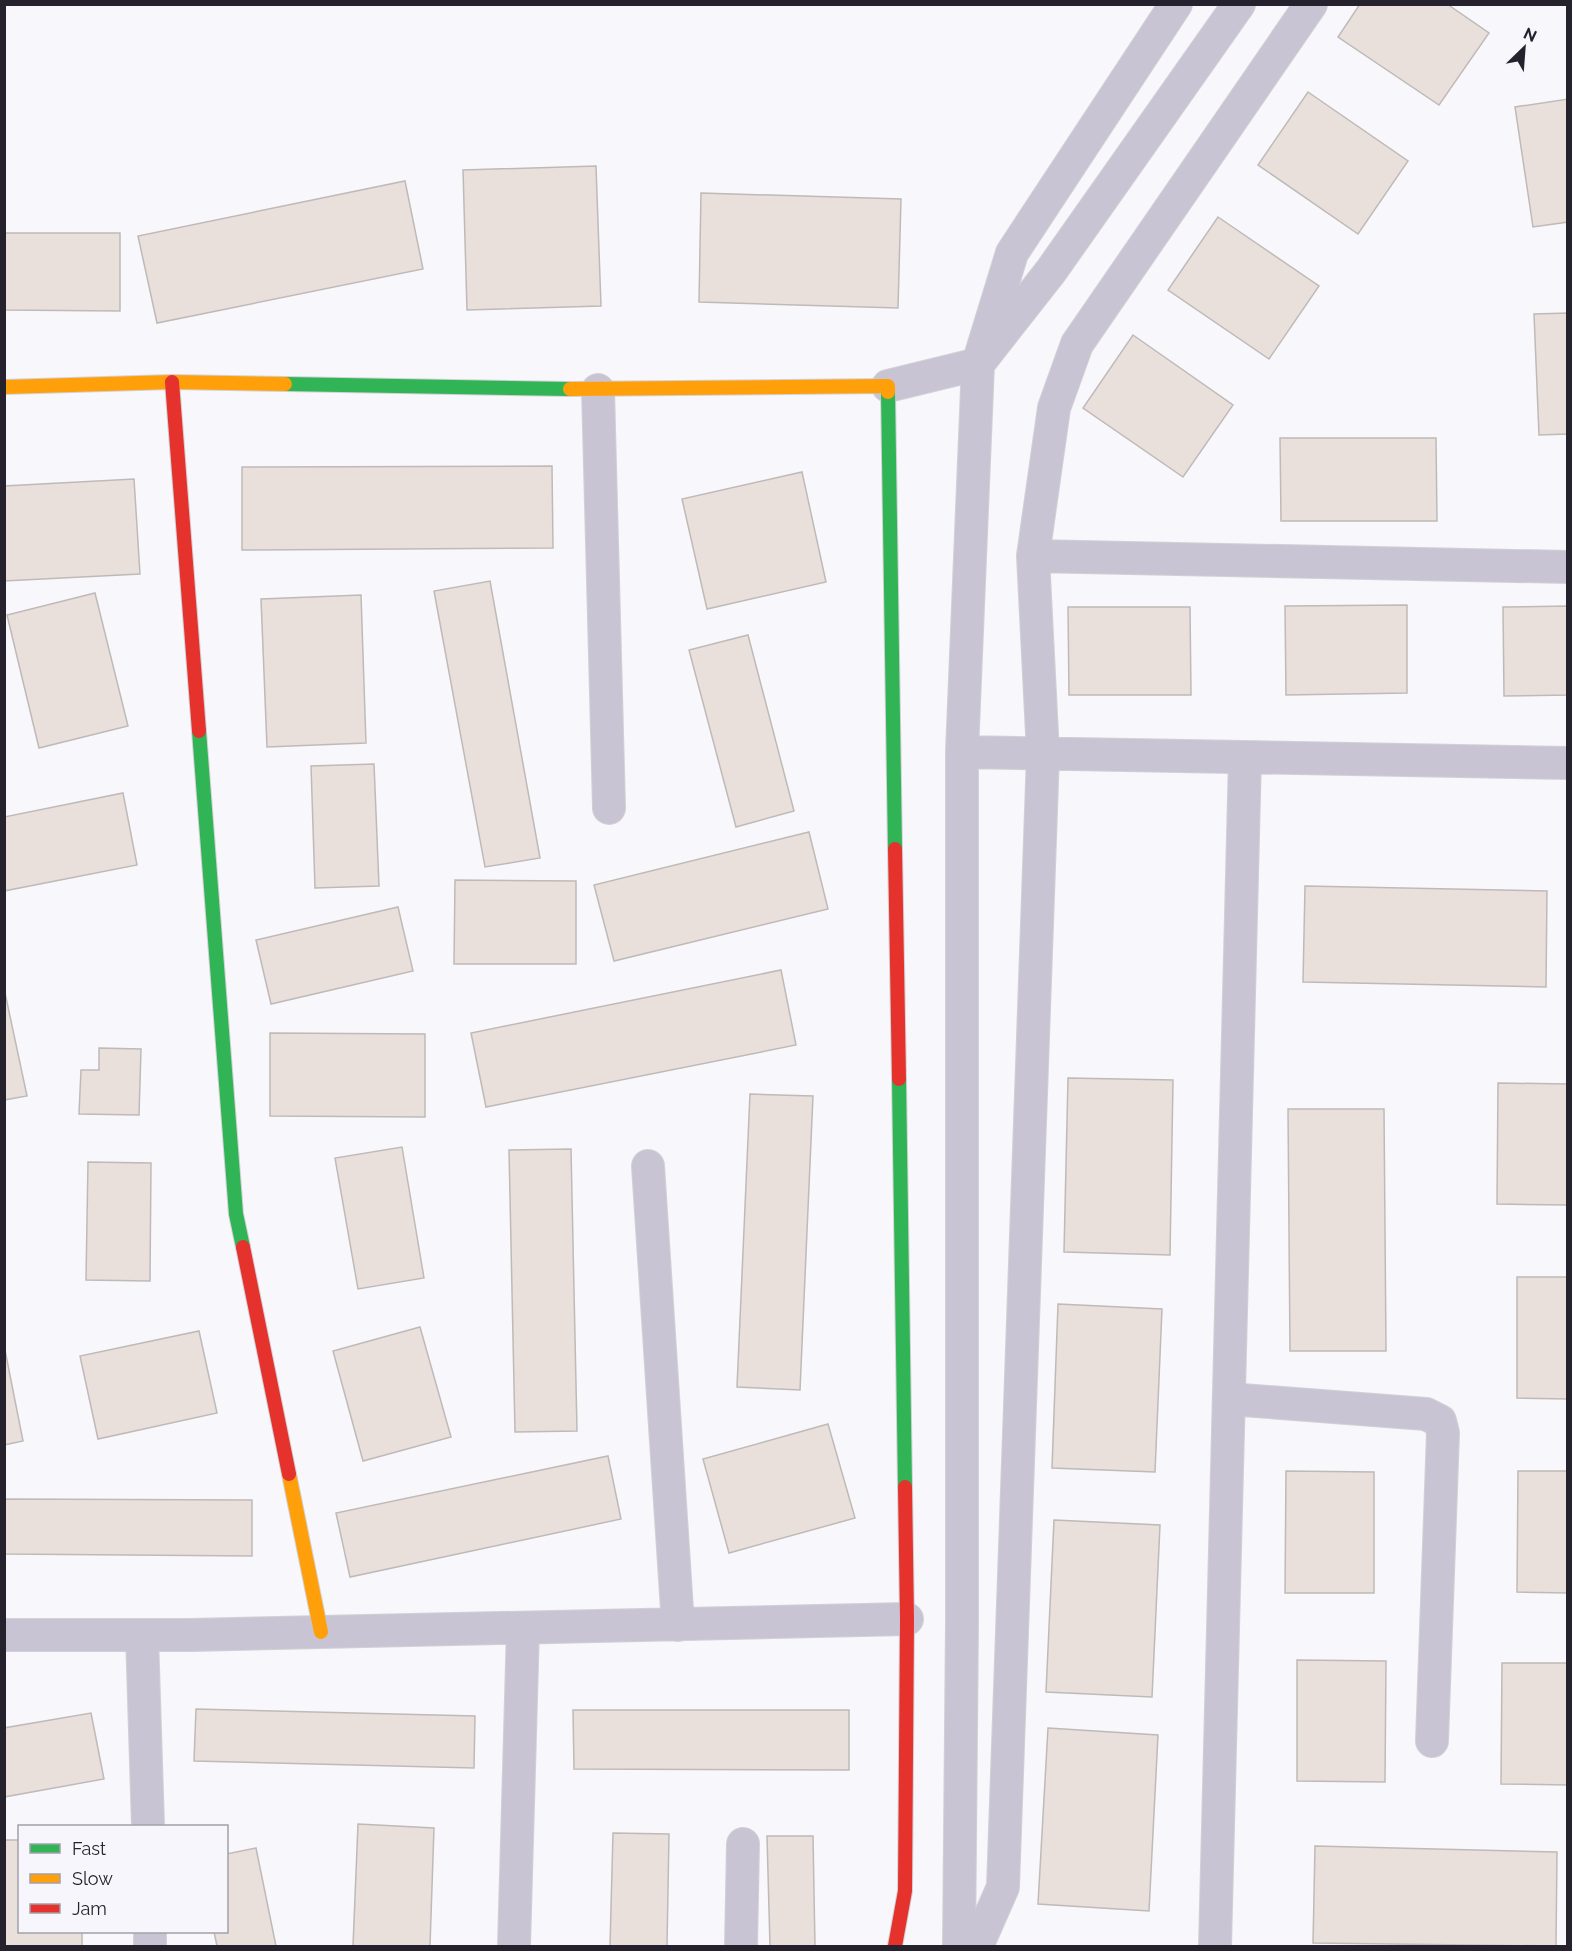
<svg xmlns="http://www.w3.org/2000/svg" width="1572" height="1951" font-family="Raleway,sans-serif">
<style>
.building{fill:#e9dfdb;stroke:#bfbab8;stroke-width:1.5}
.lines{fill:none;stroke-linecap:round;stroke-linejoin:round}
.street-casing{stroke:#d2d1d5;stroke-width:34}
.fast-casing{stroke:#d2d1d5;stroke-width:16}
.slow-casing{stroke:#d2d1d5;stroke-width:16}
.jam-casing{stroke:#d2d1d5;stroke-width:16}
.street{stroke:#c8c4d3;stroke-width:32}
.fast{stroke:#30b455;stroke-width:14}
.slow{stroke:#ff9f0a;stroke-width:14}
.jam{stroke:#e5322d;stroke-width:14}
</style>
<rect width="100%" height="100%" fill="#f8f7fb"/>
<!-- building -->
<path class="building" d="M1360,4H1447L1489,33L1439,105L1338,37Z
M1308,92L1408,161L1358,234L1258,165Z
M1568,99V222L1533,227L1515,107Z
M596,166L601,306L467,310L463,170Z
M405,181L423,269L157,323L138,236Z
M701,193L901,199L898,308L699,302Z
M1218,217L1319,286L1269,359L1168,290Z
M4,233H120V311L4,310Z
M1568,313V434L1539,435L1534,314Z
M1133,335L1233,405L1183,477L1083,408Z
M1280,438H1436L1437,521H1281Z
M552,466L553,548L242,550V467Z
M802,472L826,582L707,609L682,499Z
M134,479L140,574L4,581V486Z
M490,581L540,858L485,867L434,591Z
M95,593L128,726L39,748L7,615Z
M361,595L366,743L267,747L261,599Z
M1407,605V693L1286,695L1285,606Z
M1568,606V695L1504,696L1503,607Z
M1068,607H1190L1191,695H1069Z
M748,635L794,811L736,827L689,650Z
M374,764L379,886L315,888L311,766Z
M123,793L137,865L4,891V817Z
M809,832L828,909L614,961L594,885Z
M455,880L576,881V964H454Z
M1305,886L1547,891L1546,987L1303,982Z
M398,907L413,971L271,1004L256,940Z
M781,970L796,1045L486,1107L471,1033Z
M4,988L27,1096L4,1100Z
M270,1033L425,1034V1117L270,1116Z
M99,1048L141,1049L139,1115L79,1114L81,1070H99Z
M1068,1078L1173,1080L1170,1255L1064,1252Z
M1498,1083L1568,1084V1205L1497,1204Z
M750,1094L813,1096L800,1390L737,1387Z
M1288,1109H1384L1386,1351H1290Z
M402,1147L424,1278L358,1289L335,1158Z
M571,1149L577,1431L515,1432L509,1150Z
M88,1162L151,1163L150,1281L86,1280Z
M1517,1277H1568V1399L1517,1398Z
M1058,1304L1162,1309L1155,1472L1052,1468Z
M420,1327L451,1437L363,1461L333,1351Z
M199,1331L217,1413L98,1439L80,1356Z
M4,1345L23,1441L4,1445Z
M828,1424L855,1518L729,1553L703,1459Z
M608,1456L621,1519L350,1577L336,1513Z
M1286,1471L1374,1472V1593H1285Z
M1518,1471H1568V1593L1517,1592Z
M4,1499L252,1500V1556L4,1554Z
M1054,1520L1160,1525L1152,1697L1046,1692Z
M1297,1660L1386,1661L1385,1782L1297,1781Z
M1502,1663H1568V1785L1501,1784Z
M196,1709L475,1716L474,1768L194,1761Z
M573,1710H849V1770L574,1769Z
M91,1713L104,1779L4,1797V1728Z
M1048,1728L1158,1735L1149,1911L1038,1904Z
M358,1824L434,1828L430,1946H353Z
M613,1833L669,1834L667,1946H610Z
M767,1836H813L815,1946H770Z
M4,1840H20V1932H82V1946H4Z
M1315,1846L1557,1852L1556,1946L1313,1943Z
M256,1848L276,1946H217L214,1932H226V1854Z"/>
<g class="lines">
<defs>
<path id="street" d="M888,386L978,364L1051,271L1239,4
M598,390L609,808
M1033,556L1568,567
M962,752L1568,763
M648,1166L678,1625
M1229,1399L1426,1414L1440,1421L1443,1433L1432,1741
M4,1635H190L907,1619
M142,1635L148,1826
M150,1932V1946
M514,1946L523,1628
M741,1946L743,1844
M959,1946L962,1622V752L978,364L1012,253L1176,4
M977,1946L1003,1887L1043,754L1033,556L1054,408L1077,344L1311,4
M1215,1946L1245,757"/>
<path id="fast" d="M285,384L570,389
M888,392L895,849
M199,731L236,1214L243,1247
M899,1079L905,1487"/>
<path id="slow" d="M4,387L172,382L285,384
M570,389L888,386V392
M289,1474L321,1632"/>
<path id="jam" d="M172,382L199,731
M895,849L899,1079
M243,1247L289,1474
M895,1946L905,1891L907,1619L905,1487"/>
</defs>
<!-- street casing -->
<use href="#street" class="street-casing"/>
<!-- fast casing -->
<use href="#fast" class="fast-casing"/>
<!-- slow casing -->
<use href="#slow" class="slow-casing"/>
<!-- jam casing -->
<use href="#jam" class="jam-casing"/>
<!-- street -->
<use href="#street" class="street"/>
<!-- fast -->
<use href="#fast" class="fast"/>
<!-- slow -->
<use href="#slow" class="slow"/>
<!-- jam -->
<use href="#jam" class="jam"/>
</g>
<!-- border -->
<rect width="1572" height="1951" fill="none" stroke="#25222d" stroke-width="12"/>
<!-- legend -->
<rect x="18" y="1825" width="210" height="108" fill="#f7f6fc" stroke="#a3a1a9" stroke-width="1.5"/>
<rect x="30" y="1844" width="30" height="9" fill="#30b455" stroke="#a3a1a9" stroke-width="1.5"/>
<text x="72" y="1855" font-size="18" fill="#25222d">Fast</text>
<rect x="30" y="1874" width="30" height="9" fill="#ff9f0a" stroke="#a3a1a9" stroke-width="1.5"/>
<text x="72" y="1885" font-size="18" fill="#25222d">Slow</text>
<rect x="30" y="1904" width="30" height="9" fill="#e5322d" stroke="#a3a1a9" stroke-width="1.5"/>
<text x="72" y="1915" font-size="18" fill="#25222d">Jam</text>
<!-- north arrow -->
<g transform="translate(1524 48) rotate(25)" stroke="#f7f6fc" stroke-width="4.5" paint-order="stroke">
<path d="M0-4.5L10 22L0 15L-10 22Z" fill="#25222d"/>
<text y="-9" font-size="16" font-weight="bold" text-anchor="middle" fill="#25222d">N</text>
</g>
</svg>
